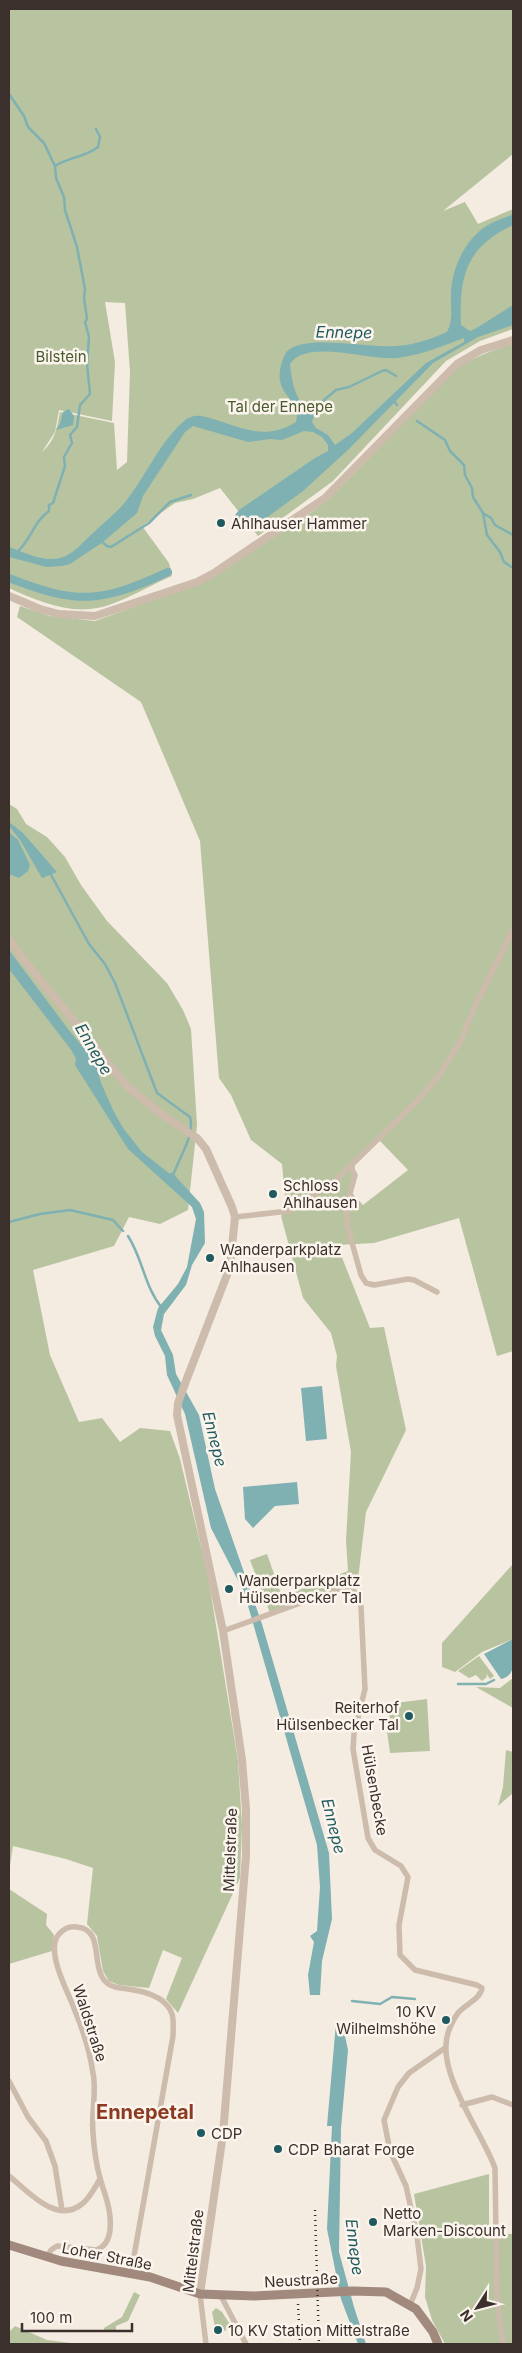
<svg xmlns="http://www.w3.org/2000/svg" width="522" height="2353" font-family="Inter,sans-serif">
<style>
.green{fill:#b8c4a0;fill-rule:evenodd}
.water{fill:#7fb0b2;fill-rule:evenodd}
.lines{fill:none;stroke-linecap:round;stroke-linejoin:round}
.stream{stroke:#7fb0b2;stroke-width:2.5}
.canal{stroke:#7fb0b2;stroke-width:8}
.minor{stroke:#cdbbac;stroke-width:5.5}
.tertiary{stroke:#cdbbac;stroke-width:8}
.secondary{stroke:#a18a7d;stroke-width:9}
.rail{stroke:#3b302b;stroke-width:2.5;stroke-dasharray:1 4;stroke-linecap:butt}
.poi-dot{fill:#1f5a5e;stroke:#fbf5ee;stroke-width:2}
.labels{text-anchor:middle;dominant-baseline:central;stroke-width:5;stroke-linejoin:round;paint-order:stroke}
.park-label{font-size:15px;fill:#4a5a2e;stroke:#fbf5ee}
.poi-label{font-size:15px;fill:#3b302b;stroke:#fbf5ee;text-anchor:start}
.street-label{font-size:15px;fill:#3b302b;stroke:#fbf5ee}
.water-label{font-size:16px;font-style:italic;fill:#1f5a5e;stroke:#fbf5ee}
.district-label{font-size:20px;font-weight:bold;fill:#8c3b22;stroke:#fbf5ee}
</style>
<rect width="100%" height="100%" fill="#f4ebe1"/>
<!-- green -->
<path class="green" d="M9,9H513V154L443,211L465,202L478,224L513,209V329L480,341L446,361L333,481L258,536L220,488L193,499L175,503L142,526L169,563L172,576C151,585 130,598 109,605C75,617 39,602 9,588ZM105,302L125,303L130,372L127,462L117,470L114,423L60,412C57,428 55,441 42,452L55,432L59,410L112,421L115,362Z
M513,343V1351L497,1356L459,1218L374,1243L337,1245L370,1328L384,1327L406,1430L366,1512L357,1588L348,1583L293,1604L289,1594L348,1571L346,1541L351,1452L336,1366L337,1356L331,1333L303,1298L281,1216L286,1207L282,1164L251,1140L231,1095L219,1078L200,841L141,702L17,617L20,606L50,616L95,621L183,589L215,576L316,509L339,489L457,367L484,354ZM379,1140L408,1170L363,1205L352,1193L355,1165Z
M9,804L17,809L26,824L47,837L65,857L81,885L107,921L167,983L183,1010L191,1029L197,1125L188,1210L160,1224L129,1217L114,1246L33,1270L50,1355L79,1422L102,1418L120,1442L140,1428L170,1431L180,1459L208,1576L238,1761L242,1825L240,1878L178,2013L166,1999L182,1958L163,1950L149,1988L119,1985L109,1981L103,1971L97,1936L87,1924L93,1868L66,1859L13,1846L9,1872Z
M267,1554L286,1608L270,1613L250,1560Z
M513,1564V1639L482,1652L455,1672L442,1667V1643Z
M479,1656L494,1676L490,1679L486,1673L487,1677L482,1681L476,1675L469,1678L458,1671Z
M513,1678V1708L476,1687L500,1688Z
M427,1699L430,1751L390,1753L387,1731L391,1730L388,1704Z
M506,1750L513,1752V1793L498,1806L503,1787Z
M9,1889L47,1914L46,1925L54,1935L52,1951L9,1964Z
M489,2174V2233L513,2234V2344H445L432,2320L425,2297L426,2266L414,2194Z
M134,2292L140,2295L128,2321L116,2326V2331L104,2332V2328L122,2317Z
M216,2308L222,2312L233,2329L216,2332L212,2312Z
M15,2326L47,2340L79,2344H9V2332Z"/>
<!-- water -->
<path class="water" d="M513,214V225C466,247 459,276 461,325L470,331L475,329L513,305V325L478,337L433,363L349,449L303,491L261,522L251,528H243L235,515L239,510L315,458L328,451V445L322,437L313,432L304,431L282,440L270,439L248,442L193,426L185,432L143,496L137,513L103,542L70,564L62,566L47,567L9,557V547C26,553 42,562 60,558C74,554 83,542 93,533C104,522 117,513 126,501C146,476 159,443 184,421C188,417 195,415 202,416C234,423 262,444 296,422L298,409C284,391 275,385 282,362C284,357 285,352 290,349C309,335 370,348 396,346C413,345 432,339 447,332C453,320 451,311 451,298C450,272 464,239 488,225C496,220 505,218 513,214ZM464,338V342L426,363L352,433L335,445L328,435L316,428L312,422L316,411C296,409 292,382 290,364C306,338 371,361 397,358C421,355 443,346 464,338Z
M69,409L74,416L73,425L56,430L60,424L63,412Z
M9,822L23,833L57,872L42,878L20,840L9,826Z
M9,832L18,840L30,865L28,871L19,878L9,874Z
M9,950L68,1029L96,1063L101,1083L114,1112L123,1128L142,1152L170,1174L172,1172L177,1178L200,1203L204,1212L205,1243L192,1265L186,1285L164,1314L161,1330L173,1355L176,1374L199,1415L215,1489L262,1624L329,1853L332,1919L322,1961L320,1995H310L308,1975L314,1942L310,1936L317,1931L320,1887L317,1845L244,1592L211,1528L185,1414L167,1375L165,1356L155,1336L153,1327L158,1308L178,1284L187,1267L196,1219L192,1207L128,1149L75,1065L76,1059L72,1051L9,969Z
M322,1386L327,1439L306,1441L301,1388Z
M297,1482L299,1504L275,1506L253,1528L245,1519L243,1487Z
M513,1639C513,1653 519,1675 501,1679L484,1654Z
M336,2023L345,2036L348,2050L341,2128L339,2252L354,2307L366,2344H358L341,2299L327,2229L332,2126H327Z"/>
<g class="lines">
<!-- stream -->
<path class="stream" d="M9,94L24,116L28,127L44,143L55,166L56,178L64,197L65,210L77,247L85,289L84,298L87,319L85,322L89,337L87,364L90,394L80,405L77,427L70,435L72,443L64,457L65,466L53,503L49,505V511C33,522 31,541 16,553
M55,166C69,157 86,157 98,147L100,137L96,129
M394,401L397,405
M313,413L324,400L336,390L349,387L382,371L386,370L396,376
M417,421L445,440L450,451L464,465L465,475L472,488L473,497L483,513L487,535L500,552L504,562L513,568
M483,513L491,518L495,525L513,535
M101,541L107,546L111,547L149,523L170,502L191,495
M50,873L89,944L105,964L115,983L157,1093L190,1117C195,1136 179,1157 173,1176
M9,1222L40,1214L70,1210L113,1220L123,1231
M128,1236C143,1259 144,1286 162,1308
M458,1684H486L494,1680
M352,2001L380,2004L392,1997L415,1999"/>
<!-- canal -->
<path class="canal" d="M9,578C78,605 101,603 168,572"/>
<!-- minor -->
<path class="minor" d="M350,1166L355,1175L347,1204V1225L361,1275L366,1283L374,1285L408,1279L414,1280L437,1292
M235,1217L289,1211L334,1182L417,1101L438,1077L460,1042L477,1002L513,930
M223,1631L339,1589L351,1588L358,1595L361,1607L365,1689L354,1734L353,1749L368,1838L375,1850L401,1866L408,1877L399,1925L400,1955L415,1970L477,1985L482,1988C480,2000 465,2004 458,2013C455,2017 451,2025 449,2030C433,2070 482,2131 495,2168L497,2300L503,2344
M9,2081L28,2117L46,2141L55,2166L62,2210
M462,2105L492,2097L513,2105
M9,2176C28,2191 56,2225 82,2204C90,2198 95,2187 100,2179
M47,2257L51,2250L57,2246L96,2250C105,2247 109,2240 110,2230C112,2210 105,2196 100,2178C96,2164 94,2148 93,2133C91,2114 97,2092 93,2073C90,2053 83,2030 75,2011C69,1993 43,1949 60,1933C65,1928 71,1926 77,1927C105,1929 90,1967 106,1982C112,1988 120,1988 128,1989C143,1991 166,1996 172,2014C174,2020 173,2030 173,2036L131,2273
M200,2294L206,2344
M221,2296L246,2344
M410,2305L417,2288L421,2269L417,2236L406,2186L390,2151L384,2120L398,2087L409,2073L445,2048"/>
<!-- tertiary -->
<path class="tertiary" d="M9,596L40,609L59,614L95,616L197,582L214,573L325,498L457,364L481,350L513,340
M9,939L24,960L127,1086L161,1114L197,1138L206,1149L232,1207L235,1217L230,1267L186,1381L178,1403L177,1415L223,1631L242,1760L246,1809V1856L223,2134L200,2294"/>
<!-- secondary -->
<path class="secondary" d="M9,2245L61,2261L150,2277L200,2294L254,2296L353,2291L386,2292L416,2309L433,2332L438,2344"/>
<!-- rail -->
<path class="rail" d="M315,2210L319,2344
M298,2304L300,2344"/>
</g>
<!-- markers -->
<g class="poi-dot">
<circle cx="221" cy="523" r="5"/>
<circle cx="273" cy="1194" r="5"/>
<circle cx="210" cy="1258" r="5"/>
<circle cx="229" cy="1589" r="5"/>
<circle cx="409" cy="1716" r="5"/>
<circle cx="446" cy="2020" r="5"/>
<circle cx="201" cy="2133" r="5"/>
<circle cx="278" cy="2149" r="5"/>
<circle cx="373" cy="2222" r="5"/>
<circle cx="218" cy="2330" r="5"/>
</g>
<g class="labels">
<!-- park labels -->
<g class="park-label">
<text x="61" y="356">Bilstein</text>
<text x="280" y="406">Tal der Ennepe</text>
</g>
<!-- poi labels -->
<g class="poi-label">
<text x="231" y="523">Ahlhauser Hammer</text>
<text x="283" y="1185">Schloss<tspan x="283" dy="17">Ahlhausen</tspan></text>
<text x="220" y="1249">Wanderparkplatz<tspan x="220" dy="17">Ahlhausen</tspan></text>
<text x="239" y="1580">Wanderparkplatz<tspan x="239" dy="17">Hülsenbecker Tal</tspan></text>
<text x="399" y="1707" text-anchor="end">Reiterhof<tspan x="399" dy="17">Hülsenbecker Tal</tspan></text>
<text x="436" y="2011" text-anchor="end">10 KV<tspan x="436" dy="17">Wilhelmshöhe</tspan></text>
<text x="211" y="2133">CDP</text>
<text x="288" y="2149">CDP Bharat Forge</text>
<text x="383" y="2213">Netto<tspan x="383" dy="17">Marken-Discount</tspan></text>
<text x="228" y="2330">10 KV Station Mittelstraße</text>
</g>
<!-- street labels -->
<g class="street-label">
<text transform="translate(375 1790) rotate(80)">Hülsenbecke</text>
<text transform="translate(230 1850) rotate(-88)">Mittelstraße</text>
<text transform="translate(90 2023) rotate(72)">Waldstraße</text>
<text transform="translate(193 2251) rotate(-83)">Mittelstraße</text>
<text transform="translate(107 2256) rotate(11)">Loher Straße</text>
<text transform="translate(301 2280) rotate(-3)">Neustraße</text>
</g>
<!-- water labels -->
<g class="water-label">
<text transform="translate(344 332) rotate(1)">Ennepe</text>
<text transform="translate(94 1049) rotate(60)">Ennepe</text>
<text transform="translate(215 1439) rotate(76)">Ennepe</text>
<text transform="translate(334 1826) rotate(76)">Ennepe</text>
<text transform="translate(355 2247) rotate(83)">Ennepe</text>
</g>
<!-- district labels -->
<g class="district-label">
<text x="145" y="2112">Ennepetal</text>
</g>
</g>
<!-- border -->
<rect width="522" height="2353" fill="none" stroke="#3b302b" stroke-width="20"/>
<!-- north arrow -->
<g transform="translate(477 2308) rotate(234)" stroke="#fbf5ee" stroke-width="4" paint-order="stroke">
<path d="M0-4L9 19L0 12L-9 19Z" fill="#3b302b"/>
<text y="-8" font-size="14" font-weight="bold" text-anchor="middle" fill="#3b302b">N</text>
</g>
<!-- scale -->
<path d="M22 2323v8h110v-8" fill="none" stroke="#3b302b" stroke-width="2.5"/>
<text x="30" y="2323" font-size="15" fill="#3b302b" stroke="#fbf5ee" stroke-width="4" paint-order="stroke">100 m</text>
</svg>
